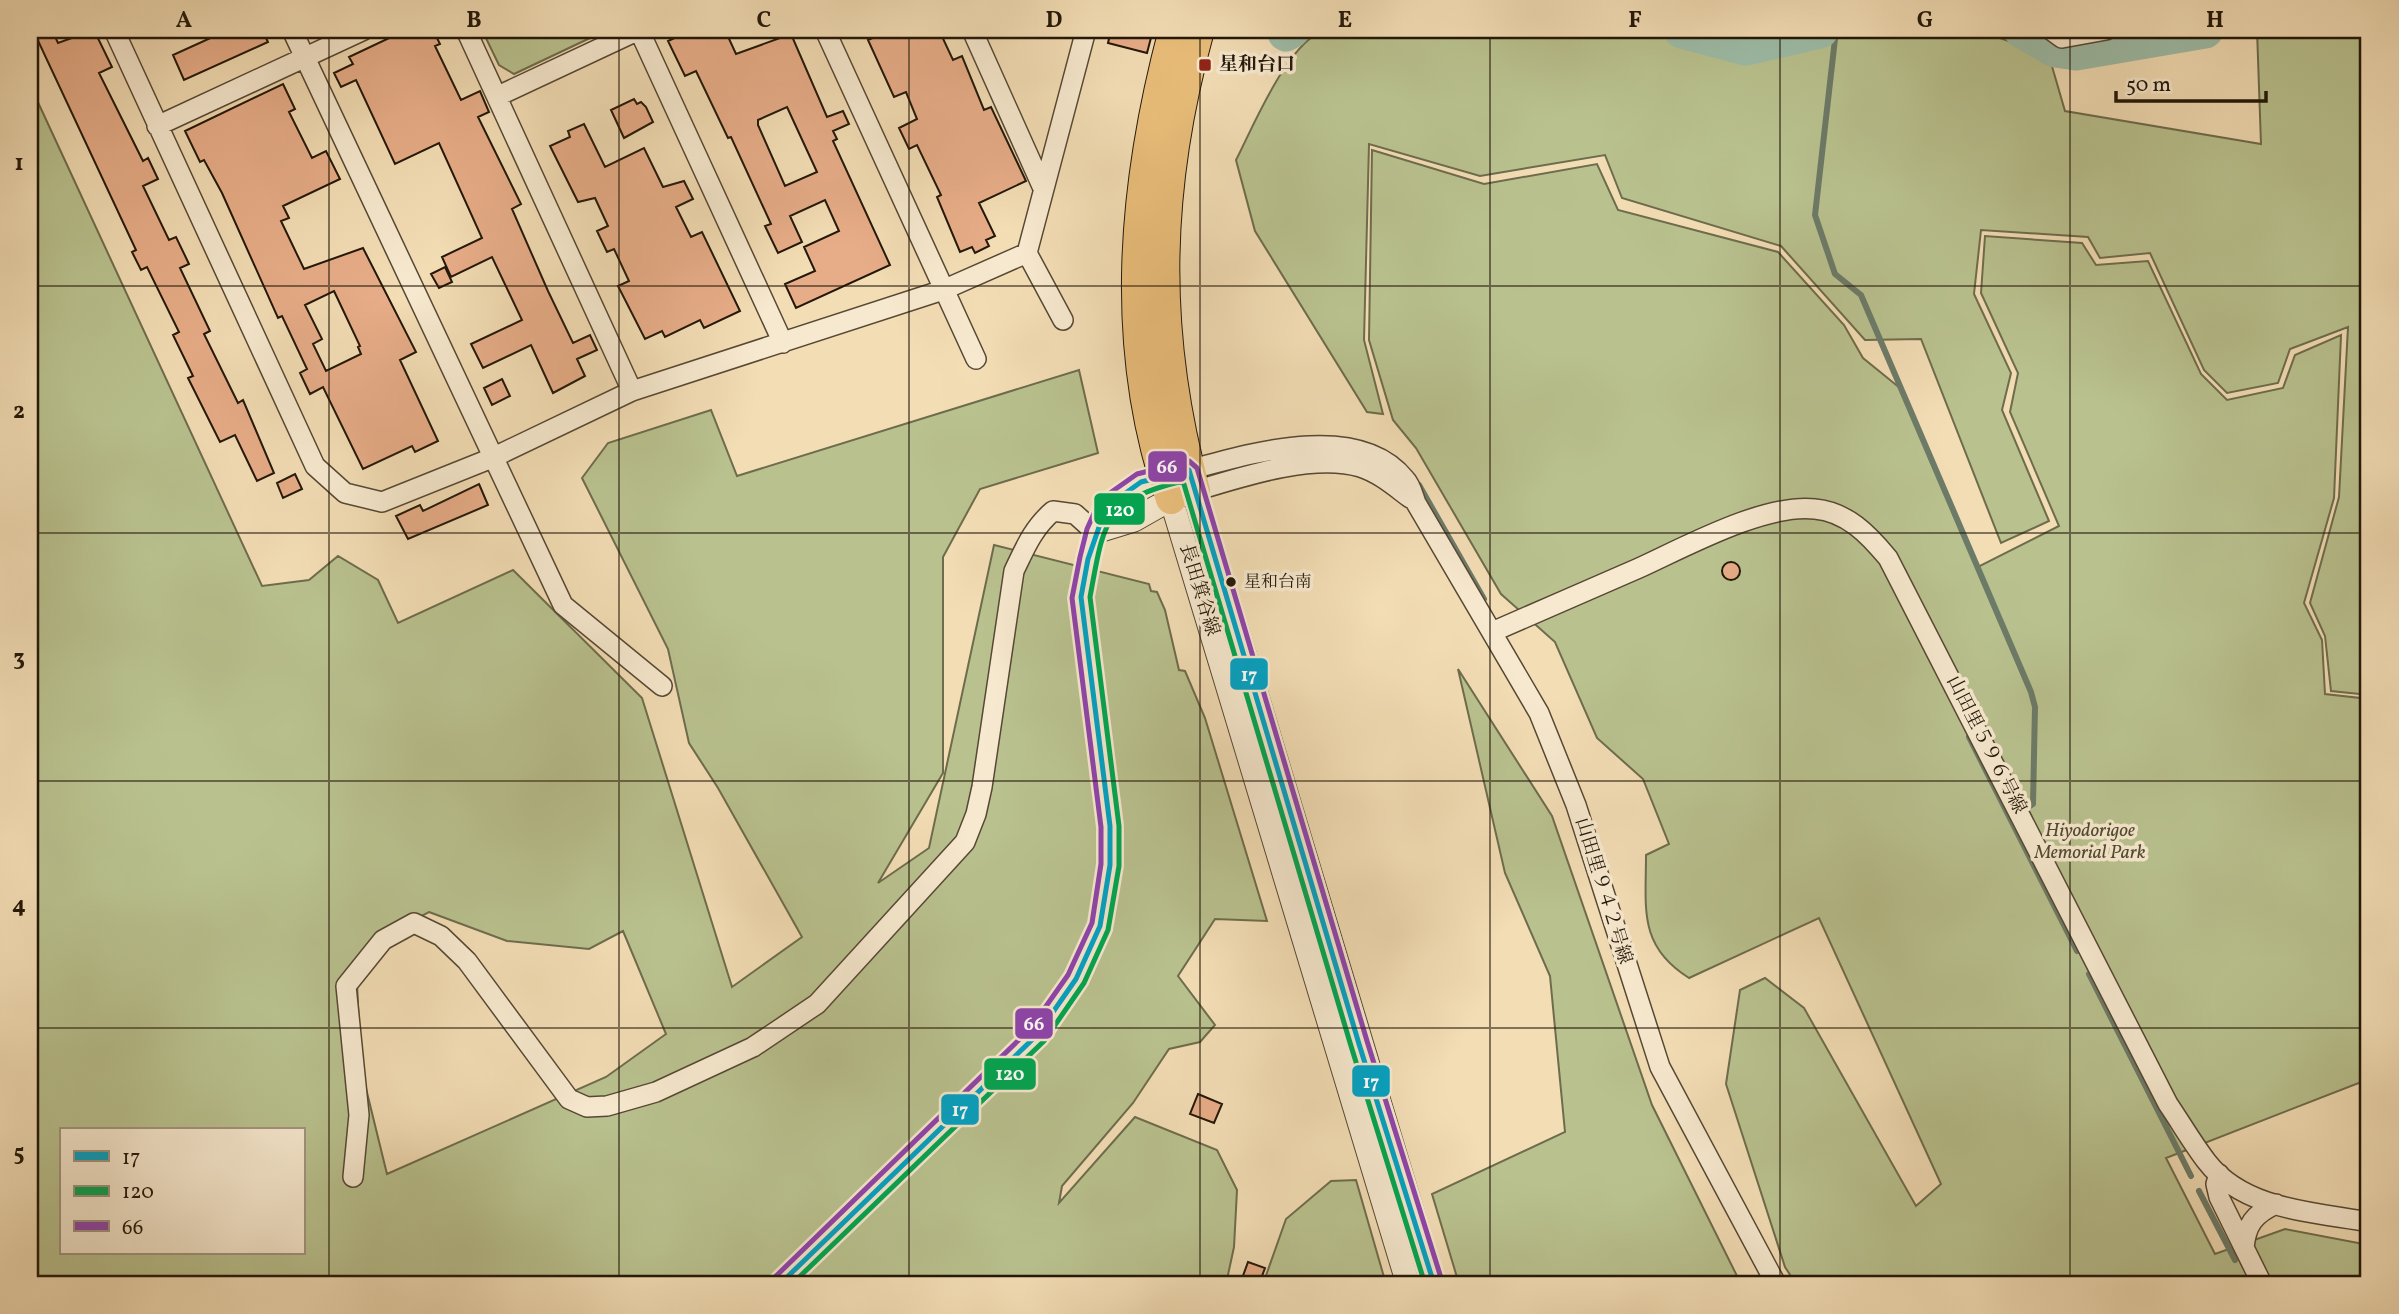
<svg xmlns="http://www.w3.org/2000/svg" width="2399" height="1314" font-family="Vollkorn,'Noto Serif JP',serif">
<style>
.green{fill:#b9c28f;stroke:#6e6c4c;stroke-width:2;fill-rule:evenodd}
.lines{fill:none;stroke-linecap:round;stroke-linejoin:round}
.stream{stroke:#6c7b68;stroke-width:6}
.river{stroke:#9dbda8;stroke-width:37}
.building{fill:#e7ad88;stroke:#221709;stroke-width:2;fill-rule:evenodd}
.minor-casing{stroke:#564834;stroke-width:22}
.tertiary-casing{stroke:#564834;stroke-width:25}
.primary-casing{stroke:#221709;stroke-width:32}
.minor{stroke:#f7e9cf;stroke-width:19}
.tertiary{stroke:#f7e9cf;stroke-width:23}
.primary{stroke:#eabe7a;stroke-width:30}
.bus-1-casing{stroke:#f7e9cf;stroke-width:10}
.bus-2-casing{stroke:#f7e9cf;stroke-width:10}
.bus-3-casing{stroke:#f7e9cf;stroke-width:10}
.bus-1{stroke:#02a2c4;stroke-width:5}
.bus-2{stroke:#00a651;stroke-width:5}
.bus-3{stroke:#8e44ad;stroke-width:5}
.grid{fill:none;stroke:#221709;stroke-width:2;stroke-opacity:0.55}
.poi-dot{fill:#8f2418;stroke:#f7e9cf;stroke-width:2.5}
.bus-dot{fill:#221709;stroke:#f7e9cf;stroke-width:2.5}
.labels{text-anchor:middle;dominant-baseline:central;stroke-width:7;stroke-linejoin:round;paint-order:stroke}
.bus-label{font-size:17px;fill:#221709;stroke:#f7e9cf;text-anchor:start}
.poi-label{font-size:19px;font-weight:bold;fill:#221709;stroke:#f7e9cf;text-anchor:start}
.street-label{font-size:19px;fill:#221709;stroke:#f7e9cf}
.park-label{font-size:19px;font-style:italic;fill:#4f4a31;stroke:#f7e9cf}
.line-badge{stroke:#f7e9cf;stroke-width:2.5}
.badge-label{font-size:19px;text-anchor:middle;font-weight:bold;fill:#fff}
.neatline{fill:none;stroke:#221709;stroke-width:2.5}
.grid-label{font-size:23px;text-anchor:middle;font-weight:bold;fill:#221709}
</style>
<rect width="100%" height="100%" fill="#f3ddb5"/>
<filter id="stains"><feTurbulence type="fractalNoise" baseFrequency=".00286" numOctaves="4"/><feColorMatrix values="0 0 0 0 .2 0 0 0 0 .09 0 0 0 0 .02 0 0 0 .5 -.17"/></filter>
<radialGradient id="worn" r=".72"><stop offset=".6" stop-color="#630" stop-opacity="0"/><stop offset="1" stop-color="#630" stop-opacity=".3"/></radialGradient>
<!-- green -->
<path class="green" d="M482,30H607L514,74L499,65Z
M1326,30H1664L1747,51L1860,30H1978L2049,56L2065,111L2261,144L2257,30H2369V695L2331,691L2325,636L2310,603L2339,497L2348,327L2290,349L2278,383L2227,393L2204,370L2150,253L2100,258L2088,237L1981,230L1974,294L2011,373L2002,410L2049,521L2001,543L1921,339L1865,340L1781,246L1622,198L1605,155L1480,176L1369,144L1364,340L1383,414L1367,412L1255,231L1236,160C1253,127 1289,39 1326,30Z
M30,85L262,586L309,580L338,556L378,580L398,623L513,570L642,698L732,987L802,937L718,788L689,743L668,649L582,478L608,443L711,410L737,476L1079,370L1098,453L980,489L943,557V773L878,883L929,848L994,545L1149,584L1151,591L1157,592L1165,610L1179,670L1185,671L1205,718L1267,921L1215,919L1178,976L1215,1025L1200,1042L1169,1049L1133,1103L1062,1186L1059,1203L1135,1117L1217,1150L1237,1190L1234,1247L1226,1284H30ZM429,912L507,941L589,949L623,931L666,1034L606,1077L387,1174L361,1068L357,983L373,941ZM61,1130H303V1253H61Z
M1372,150L1484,184L1597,164L1618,210L1778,252L1844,325L1863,358L1900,388L1978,567L2059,526L2010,412L2018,373L1981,293L1985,236L2082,243L2096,265L2148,261L2201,374L2227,400L2283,388L2295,355L2341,335L2334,498L2304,603L2322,640L2325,694L2369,699V1079L2166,1158L2215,1254L2285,1229L2369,1245V1284H1796L1785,1267L1726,1084L1740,990L1765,978L1804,1008L1916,1206L1941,1184L1819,918L1689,978C1638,946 1646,909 1646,855L1669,844L1643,779L1597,738L1555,642L1501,594L1416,448L1393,420L1369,340Z
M1458,669L1552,816L1652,1105L1741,1284H1459L1432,1194L1565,1132L1550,976L1505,873Z
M1356,1180L1386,1284H1263L1286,1219L1331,1181Z"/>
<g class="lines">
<!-- stream -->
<path class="stream" d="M1836,30L1815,215L1835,274L1861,295L2031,692L2035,707L2033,804L2028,807
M1419,485L1484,599
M1969,737L2077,951
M2089,974L2191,1176
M2199,1191L2235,1260
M2245,1281L2247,1284"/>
<!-- river -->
<path class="river" d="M1682,30L1746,47L1820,30
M2022,30L2055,49L2076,52L2205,30
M1286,33L1291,30"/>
</g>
<!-- building -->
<path class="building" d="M33,30H52L58,43L94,30L112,67L99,73L143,161L148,158L158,179L143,186L169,240L176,237L189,264L180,268L210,331L204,334L238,403L243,400L274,473L257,481L235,435L220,442L188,378L193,376L173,335L179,332L147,267L141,270L132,252L136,250Z
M228,30H262L268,42L184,80L173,55Z
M406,30H433L440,44L435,46L461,100L480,91L489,112L478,117L521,204L512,209L548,291L573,343L590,335L597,350L577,359L585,376L553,393L531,345L483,368L471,344L522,320L492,257L451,277L442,257L482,238L439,143L395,164L356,80L341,87L334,73L353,64L349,57Z
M692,30H725L736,54L791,34L827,117L843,111L849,124L833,131L837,139L833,141L890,265L796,308L785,284L815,271L804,247L839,231L825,200L790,216L802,242L778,253L765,226L771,224L731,137L728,138L696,71L685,76L668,41ZM787,107L817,172L785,186L758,125V120Z
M890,30H939L953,60L962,56L984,110L991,107L1026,181L979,203L995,236L986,240L989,246L975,253L972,247L960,252L937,197L941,195L917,145L909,149L899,128L917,119L906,92L894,97L868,40Z
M1111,30H1153L1147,53L1108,43Z
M283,84L295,109L289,112L312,158L326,151L340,179L283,206L289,218L281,221L304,269L363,248L416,352L400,360L438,441L415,452L412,446L363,469L323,387L310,394L300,373L307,369L282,316L278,318L222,193L204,160L200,162L185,131ZM334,291L360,346L358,347L361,354L326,371L313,344L322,339L305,305Z
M634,99L637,104L641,102L646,107L653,122L624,138L611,110Z
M584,124L605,167L644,148L663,187L684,181L693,199L676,207L691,237L702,232L740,311L704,328L700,320L665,337L662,331L645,339L618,286L629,281L614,249L607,252L597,231L608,226L595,198L578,202L550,146L570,137L568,131Z
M445,267L452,282L439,288L431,274Z
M502,379L510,396L492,405L484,388Z
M295,474L302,489L283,498L277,483Z
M479,484L488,505L408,539L396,516L420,505L423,511Z
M1722 571a9 9 0 1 1 18 0a9 9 0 1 1-18 0Z
M1198,1094L1222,1104L1214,1123L1190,1114Z
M1248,1262L1265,1268L1259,1284H1240Z"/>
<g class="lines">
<defs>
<path id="minor" d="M114,30L315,466L345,493L382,502L492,458L632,391L943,290L1027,253L1086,30
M292,30L563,605L662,686
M466,30L632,391
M825,30L976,359
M972,30L1042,186
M2051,30L2062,38L2106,30
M498,96L639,30L783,343
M157,126L364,30
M1027,253L1063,320
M1189,470C1249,454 1358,420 1405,479C1411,485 1413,495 1416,503L1539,713L1576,805L1660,1067L1776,1284
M1195,491C1241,477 1313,453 1360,467C1379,473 1394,486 1410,498
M1492,632C1541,611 1590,589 1639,568C1685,547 1765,503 1815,509C1847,512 1868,534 1888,558L2168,1104C2181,1123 2193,1144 2207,1162C2244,1210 2314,1212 2369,1222
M2219,1174L2216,1184L2219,1197L2262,1284
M353,1177L359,1115L346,986L383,940L414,923L441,936L467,961L569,1099L587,1107L607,1106L656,1092L753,1047L817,1004L965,842L976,814L982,787L1014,571C1025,548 1033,528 1053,511L1075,514L1095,532
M2244,1248C2246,1225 2254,1214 2276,1204"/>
<path id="tertiary" d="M1171,499L1408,1284
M1095,532L1134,520L1171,499L1195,491L1434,1284
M780,1284L1037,1035L1076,979L1100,926L1110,865V826L1081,597L1088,559L1095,532L1106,507L1141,482L1178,472"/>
<path id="primary" d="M1195,491C1152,332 1155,189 1199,30
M1171,499C1118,346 1133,184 1174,30"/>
</defs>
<!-- minor casing -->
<use href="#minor" class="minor-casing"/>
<!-- tertiary casing -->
<use href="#tertiary" class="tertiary-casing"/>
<!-- primary casing -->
<use href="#primary" class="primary-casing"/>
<!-- minor -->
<use href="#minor" class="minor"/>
<!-- tertiary -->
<use href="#tertiary" class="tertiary"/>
<!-- primary -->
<use href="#primary" class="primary"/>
<defs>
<path id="bus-1" d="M1189,470L1359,1044L1434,1284
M780,1284L1037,1035L1076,979L1100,926L1110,865V826L1081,597L1088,559L1106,507L1141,482L1189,470"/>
<path id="bus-2" d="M792,1284L1044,1041L1084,983L1108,930L1119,866V826L1090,597C1104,522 1103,500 1183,481L1351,1046L1425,1284"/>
<path id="bus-3" d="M774,1278L1030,1029L1068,975L1092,923L1101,864V827L1072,598L1080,557L1087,529L1100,500L1137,474L1189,461L1197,468L1367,1041L1442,1281"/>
</defs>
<!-- bus-1 casing -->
<use href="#bus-1" class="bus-1-casing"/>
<!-- bus-2 casing -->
<use href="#bus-2" class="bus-2-casing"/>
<!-- bus-3 casing -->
<use href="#bus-3" class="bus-3-casing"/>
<!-- bus-1 -->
<use href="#bus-1" class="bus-1"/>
<!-- bus-2 -->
<use href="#bus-2" class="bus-2"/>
<!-- bus-3 -->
<use href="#bus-3" class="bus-3"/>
</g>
<!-- grid -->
<path class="grid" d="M329,30V1284M619,30V1284M909,30V1284M1200,30V1284M1490,30V1284M1780,30V1284M2070,30V1284M30,286H2369M30,533H2369M30,781H2369M30,1028H2369"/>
<!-- markers -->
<rect class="poi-dot" x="1198" y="58" width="14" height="14" rx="3.5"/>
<circle class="bus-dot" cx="1231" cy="582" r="6"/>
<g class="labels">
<!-- bus labels -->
<g class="bus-label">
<text x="1244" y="582">星和台南</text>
</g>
<!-- poi labels -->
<g class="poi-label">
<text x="1219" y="65">星和台口</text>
</g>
<!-- street labels -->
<g class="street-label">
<text transform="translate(1199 590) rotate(73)">長田箕谷線</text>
<text transform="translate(1986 745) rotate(63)">山田里５９６号線</text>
<text transform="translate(1603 891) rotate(73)">山田里９４２号線</text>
</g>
<!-- park labels -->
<g class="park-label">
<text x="2090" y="831">Hiyodorigoe<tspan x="2090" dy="22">Memorial Park</tspan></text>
</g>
</g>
<g class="line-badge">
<rect x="1147" y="450" width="41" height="33" rx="7" fill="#8e44ad"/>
<rect x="1093" y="492" width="53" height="34" rx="7" fill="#00a651"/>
<rect x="1229" y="657" width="40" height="34" rx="7" fill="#02a2c4"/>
<rect x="1014" y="1007" width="40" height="33" rx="7" fill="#8e44ad"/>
<rect x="983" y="1057" width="54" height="34" rx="7" fill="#00a651"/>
<rect x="1351" y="1064" width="40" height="34" rx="7" fill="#02a2c4"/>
<rect x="940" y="1093" width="40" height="33" rx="7" fill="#02a2c4"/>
</g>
<g class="badge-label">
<text x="1167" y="473">66</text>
<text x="1120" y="516">120</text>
<text x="1249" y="681">17</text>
<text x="1034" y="1030">66</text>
<text x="1010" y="1080">120</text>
<text x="1371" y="1088">17</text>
<text x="960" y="1116">17</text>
</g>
<!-- margin -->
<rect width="2399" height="1314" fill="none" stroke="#f3ddb5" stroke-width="77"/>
<!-- legend -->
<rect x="60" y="1128" width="245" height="126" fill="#f7e9cf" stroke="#a29580" stroke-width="2"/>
<rect x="74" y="1151" width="35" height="10" fill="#02a2c4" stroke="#a29580" stroke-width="2"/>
<text x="122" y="1164" font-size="21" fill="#221709">17</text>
<rect x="74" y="1186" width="35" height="10" fill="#00a651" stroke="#a29580" stroke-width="2"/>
<text x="122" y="1198" font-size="21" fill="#221709">120</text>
<rect x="74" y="1221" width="35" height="10" fill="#8e44ad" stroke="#a29580" stroke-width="2"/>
<text x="122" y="1234" font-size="21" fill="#221709">66</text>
<!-- scale -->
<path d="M2116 91v10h150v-10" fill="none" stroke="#221709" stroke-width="3.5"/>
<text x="2126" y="91" font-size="21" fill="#221709" stroke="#f7e9cf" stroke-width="5" paint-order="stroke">50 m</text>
<rect x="38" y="38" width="2322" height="1238" class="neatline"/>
<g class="grid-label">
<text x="184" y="27">A</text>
<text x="474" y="27">B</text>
<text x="764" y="27">C</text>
<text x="1054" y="27">D</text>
<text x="1345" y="27">E</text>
<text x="1635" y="27">F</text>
<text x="1925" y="27">G</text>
<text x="2215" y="27">H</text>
<text x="19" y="170">1</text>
<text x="19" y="418">2</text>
<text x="19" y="665">3</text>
<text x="19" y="912">4</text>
<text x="19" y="1160">5</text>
</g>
<rect width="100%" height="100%" filter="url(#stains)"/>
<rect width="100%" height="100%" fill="url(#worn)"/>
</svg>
